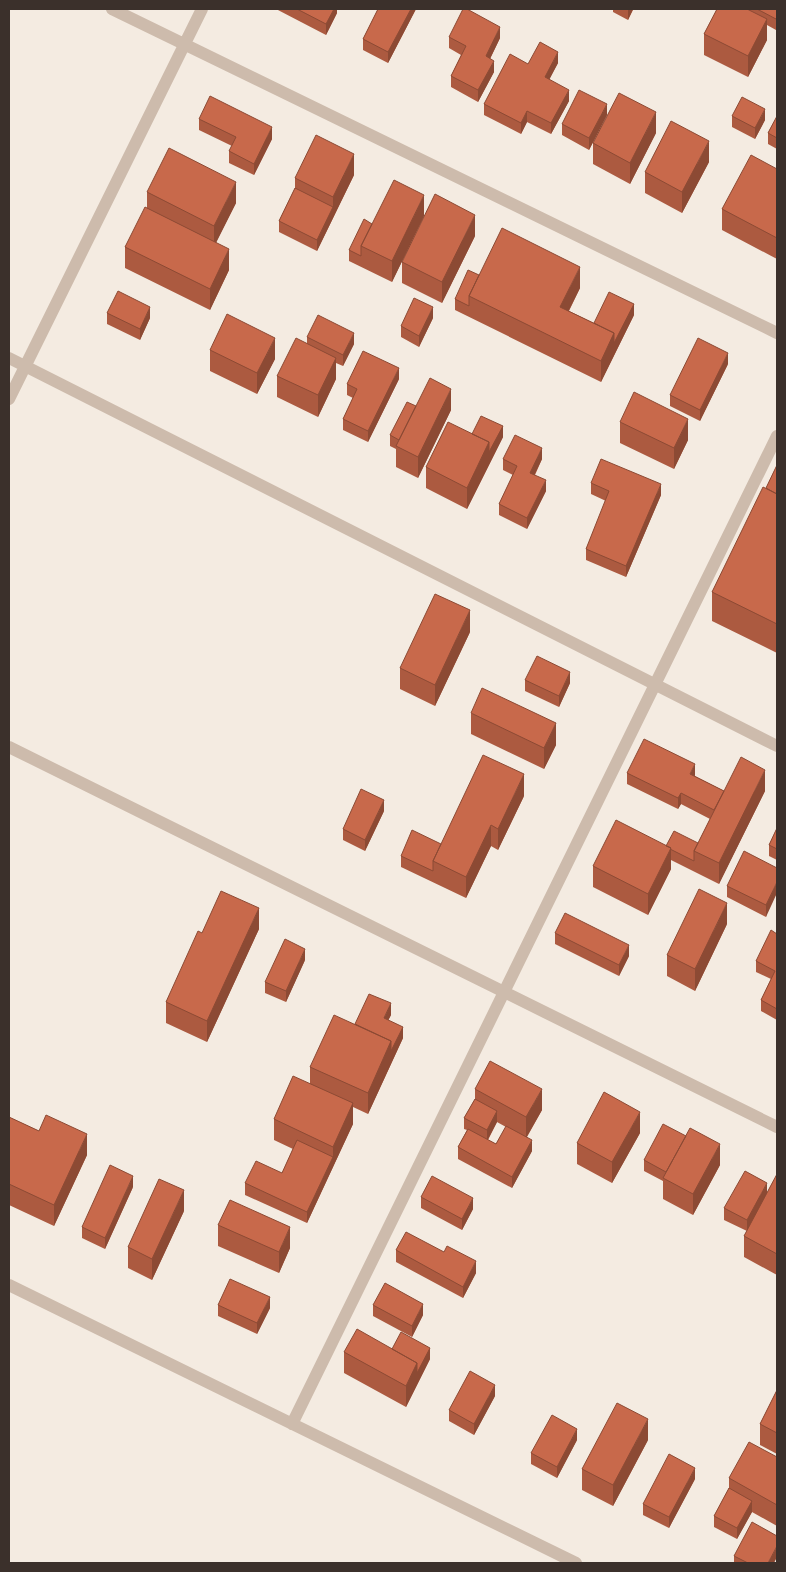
<svg xmlns="http://www.w3.org/2000/svg" width="786" height="1572" font-family="'Roboto Condensed',sans-serif">
<style>
.lines{fill:none;stroke-linecap:round;stroke-linejoin:round}
.minor{stroke:#cdbbac;stroke-width:12}
.wall{fill:#ac5a40;fill-rule:evenodd}
.shaded-wall{fill:#8c4a34}
.building{fill:#c8694b;stroke:#8c4a34}
</style>
<rect width="100%" height="100%" fill="#f4ebe1"/>
<g class="lines">
<!-- minor -->
<path class="minor" d="M112,9L777,333
M9,358L777,746
M9,399L202,9
M9,747L777,1127
M9,1285L576,1563
M292,1424L777,436"/>
</g>
<!-- wall -->
<path class="wall" d="M276,9H337V13L326,35Z
M378,9H416L388,63L363,50V39Z
M613,9H633V10L628,20L613,12Z
M717,9H777L776,30L767,25V40L748,77L704,55V34Z
M449,37L500,38L490,59L494,72L478,102L451,87V76L461,55L449,48Z
M558,63L549,79L569,101L551,134L527,122L521,134L484,115V104L528,64Z
M607,115L589,150L562,135V124Z
M732,116L765,120L755,139L732,127Z
M777,116V149L768,144V133Z
M199,119L272,139L254,175L229,163V151L232,146L199,130Z
M656,133L630,184L593,164V143Z
M709,162L682,213L645,193V172Z
M777,169V259L722,230V209Z
M354,175L317,251L279,232V221L295,188V178Z
M147,192L236,203L216,242L229,270L210,310L125,268V247L147,208Z
M424,216L392,282L349,261V250L372,224Z
M475,236L442,303L402,283V262Z
M479,275L580,288L569,311L594,323L634,315L601,382L455,310V299Z
M107,313L150,318L140,340L107,324Z
M433,318L419,347L401,337V326Z
M307,337L354,344L343,366L336,363V379L318,417L277,397V376L307,343Z
M210,350L275,359L257,394L210,371Z
M728,364L700,421L670,406V395Z
M399,379L368,442L343,430V419L353,398L347,395V384Z
M416,406L451,410L418,478L396,467V449L390,446V435Z
M620,422L688,440L674,469L620,443Z
M472,434L503,437L467,509L426,488V467Z
M503,459H542L535,475L546,491L527,529L499,515V504L513,475L503,470Z
M777,465V653L712,621V592L766,488Z
M591,483L661,495L626,577L586,560V549L606,501L591,494Z
M470,632L435,706L400,689V668Z
M525,680L570,683L559,707L525,691Z
M471,713L556,745L544,769L471,734Z
M627,773L695,775V776L724,791H765L719,884L671,860V869L648,915L593,887V866L666,846L698,843L710,819L681,804L678,809L627,784Z
M524,796L498,850L491,846L466,898L401,867V856L441,844Z
M384,811L365,851L343,840V829Z
M777,828V860L769,856V845Z
M777,868L766,917L727,897V886Z
M727,924L695,991L667,976V955Z
M259,929L207,1042L166,1023V1002L202,933Z
M555,933L629,956L619,976L555,944Z
M777,934V1020L761,1011V1000L771,979L756,972V961Z
M305,960L286,1002L265,993V982Z
M391,1015L388,1020L403,1038L368,1114L353,1107V1124L307,1223L245,1195V1183L282,1173L293,1149L274,1140V1119L310,1084V1067L355,1024Z
M475,1089L542,1110L527,1137L532,1151L512,1188L458,1159V1147L467,1130L464,1129V1118L475,1099ZM497,1122L506,1127L496,1144L488,1140Z
M9,1117L39,1131L87,1155L54,1226L9,1205Z
M640,1133L612,1183L577,1164V1143Z
M686,1136L720,1165L693,1215L663,1199V1181L644,1171V1160Z
M777,1174V1275L744,1257V1236L747,1231L724,1220V1208L767,1193Z
M133,1187L105,1249L82,1238V1227Z
M421,1197L473,1209L462,1230L421,1208Z
M184,1211L152,1280L128,1268V1247Z
M218,1225L290,1248L279,1273L218,1246Z
M396,1250L444,1252L476,1273L463,1298L396,1262Z
M218,1305L270,1308L257,1334L218,1316Z
M373,1305L423,1315L412,1337L373,1316Z
M392,1349L430,1359L406,1407L344,1373V1352Z
M777,1390V1454L760,1445V1424Z
M495,1396L474,1435L449,1421V1410Z
M577,1440L557,1478L531,1464V1453Z
M648,1440L613,1506L582,1490V1469Z
M777,1457V1526L752,1512L737,1539L714,1527V1516L729,1488V1478Z
M695,1479L669,1528L643,1515V1504Z
M734,1556L774,1563H734Z"/>
<!-- shaded-wall -->
<path class="shaded-wall" d="M334,9H337V13L326,35V24Z
M411,9H416L388,63V52Z
M628,9H633L628,20Z
M777,16V27L776,30V19Z
M767,19V40L748,77V56Z
M500,27V38L486,67V56Z
M558,52V63L545,88V77Z
M494,61V72L478,102V90Z
M569,90V101L551,134V123Z
M607,104V115L589,150V138Z
M765,109V120L755,139V128Z
M527,111V122L521,134V123Z
M656,112V133L630,184V163Z
M272,127V139L254,175V164Z
M709,141V162L682,213V192Z
M354,154V175L317,251V240L333,207V197Z
M236,182V203L214,247V226Z
M424,195V216L392,282V261Z
M475,215V236L442,303V282Z
M229,249V270L210,310V289Z
M580,267V288L560,328V307Z
M634,304V315L601,382V361L614,333Z
M150,307V318L140,340V329Z
M433,307V318L419,347V336Z
M354,333V344L343,366V355Z
M275,338V359L257,394V373Z
M728,353V364L700,421V410Z
M336,358V379L318,417V395Z
M399,368V379L368,442V431Z
M451,389V410L418,478V457Z
M688,419V440L674,469V448Z
M503,426V437L467,509V488L489,442Z
M542,448V459L530,484V473Z
M546,480V491L527,529V518Z
M661,484V495L626,577V566Z
M470,610V632L435,706V685Z
M570,672V683L559,707V696Z
M556,723V745L544,769V748Z
M695,764V775L690,785V774Z
M765,770V791L719,884V863Z
M524,774V796L498,850V829Z
M681,793V804L678,809V798Z
M384,800V811L365,851V840Z
M491,825V846L466,898V877Z
M671,848V869L648,915V894Z
M777,882V893L766,917V905Z
M727,903V924L695,991V969Z
M259,908V929L207,1042V1021Z
M629,945V956L619,976V965Z
M305,949V960L286,1002V991Z
M391,1003V1015L384,1029V1018Z
M403,1027V1038L368,1114V1093L391,1041Z
M542,1089V1110L526,1138V1117Z
M353,1103V1124L307,1223V1212L333,1157V1147Z
M497,1111V1122L487,1141V1130Z
M640,1112V1133L612,1183V1162Z
M87,1134V1155L54,1226V1205Z
M532,1140V1151L512,1188V1177Z
M720,1144V1165L693,1215V1194Z
M133,1176V1187L105,1249V1238Z
M767,1183V1194L747,1232V1220Z
M184,1190V1211L152,1280V1259Z
M473,1198V1209L462,1230V1219Z
M290,1227V1248L279,1273V1252Z
M476,1261V1273L463,1298V1287Z
M270,1297V1308L257,1334V1323Z
M423,1304V1315L412,1337V1326Z
M430,1348V1359L406,1407V1386L417,1363Z
M495,1385V1396L474,1435V1424Z
M648,1419V1440L613,1506V1485Z
M577,1429V1440L557,1478V1467Z
M695,1468V1479L669,1528V1517Z
M752,1501V1512L737,1539V1528Z
M777,1546V1557L774,1563H768Z"/>
<!-- building -->
<path class="building" d="M297,9H334L326,24Z
M378,9H411L388,52L363,39Z
M463,9H467L500,27L486,56L494,61L478,90L451,76L466,46L449,37Z
M717,9H747L767,19L748,56L704,34Z
M757,9H777V16L776,19Z
M540,42L558,52L545,77L569,90L551,123L527,111L521,123L484,104L510,54L528,64Z
M579,90L607,104L589,138L562,124Z
M619,93L656,112L630,163L593,143Z
M210,96L272,127L254,164L229,151L236,137L199,119Z
M742,97L765,109L755,128L732,116Z
M777,116V138L768,133Z
M671,121L709,141L682,192L645,172Z
M316,135L354,154L333,197L295,178Z
M169,148L236,182L214,226L147,192Z
M751,155L777,169V238L722,209Z
M394,180L424,195L392,261L361,246Z
M295,188L333,207L317,240L279,221Z
M435,194L475,215L442,282L402,262Z
M145,207L229,249L210,289L125,247Z
M364,219L372,224L361,246V256L349,250Z
M502,228L580,267L560,307L614,333L601,361L469,296Z
M468,270L479,275L469,296V306L455,299Z
M118,291L150,307L140,329L107,313Z
M609,292L634,304L614,343V333L594,323Z
M414,298L433,307L419,336L401,326Z
M227,314L275,338L257,373L210,350Z
M318,315L354,333L343,355L307,337Z
M296,338L336,358L318,395L277,376Z
M698,338L728,353L700,410L670,395Z
M363,351L399,368L368,431L343,419L357,389L347,384Z
M430,378L451,389L418,457L396,446Z
M634,392L688,419L674,448L620,422Z
M407,402L416,406L399,440L390,435Z
M481,416L503,426L489,452V442L472,434Z
M448,422L489,442L467,488L426,467Z
M515,435L542,448L530,473L546,480L527,518L499,504L517,466L503,459Z
M601,459L661,484L626,566L586,549L609,491L591,483Z
M777,465V494L766,488Z
M763,487L777,494V624L712,592Z
M435,594L470,610L435,685L400,668Z
M537,656L570,672L559,696L525,680Z
M482,688L556,723L544,748L471,713Z
M644,739L695,764L690,774L724,791L714,810L681,793L678,798L627,773Z
M483,755L524,774L498,829L491,825L466,877L433,861Z
M741,757L765,770L719,863L694,851Z
M361,789L384,800L365,840L343,829Z
M616,820L671,848L648,894L593,866Z
M777,828V849L769,845Z
M412,830L441,844L433,861V871L401,856Z
M674,831L698,843L694,851V861L670,849L671,848L666,846Z
M744,851L777,868V882L766,905L727,886Z
M699,889L727,903L695,969L667,955Z
M221,891L259,908L207,1021L166,1002L198,931L202,933Z
M565,913L629,945L619,965L555,933Z
M771,930L777,934V1009L761,1000L775,971L756,961Z
M285,939L305,949L286,991L265,982Z
M369,994L391,1003L384,1018L403,1027L391,1051V1041L355,1024Z
M334,1015L391,1041L368,1093L310,1067Z
M490,1061L542,1089L526,1117L475,1089Z
M293,1076L353,1103L333,1147L274,1119Z
M604,1092L640,1112L612,1162L577,1143Z
M475,1099L497,1111L487,1130L464,1118Z
M46,1115L87,1134L54,1205L9,1184V1117L39,1131Z
M663,1124L686,1136L666,1172L644,1160Z
M506,1126L532,1140L512,1177L458,1147L468,1129L496,1144Z
M690,1128L720,1144L693,1194L663,1178Z
M297,1140L333,1157L307,1212L245,1183L256,1161L282,1173Z
M110,1165L133,1176L105,1238L82,1227Z
M745,1171L767,1183L747,1220L724,1208Z
M777,1174V1254L744,1236Z
M432,1176L473,1198L462,1219L421,1197Z
M159,1179L184,1190L152,1259L128,1247Z
M230,1200L290,1227L279,1252L218,1225Z
M406,1232L444,1252L447,1246L476,1261L463,1287L396,1250Z
M230,1279L270,1297L257,1323L218,1305Z
M385,1283L423,1304L412,1326L373,1305Z
M357,1329L417,1363L406,1386L344,1352Z
M401,1332L430,1348L417,1373V1363L392,1349Z
M470,1371L495,1385L474,1424L449,1410Z
M777,1390V1433L760,1424Z
M617,1403L648,1419L613,1485L582,1469Z
M552,1415L577,1429L557,1467L531,1453Z
M749,1442L777,1457V1505L729,1478Z
M669,1454L695,1468L669,1517L643,1504Z
M729,1488L752,1501L737,1528L714,1516Z
M752,1522L777,1536V1546L768,1563H748L734,1556Z"/>
<!-- border -->
<rect width="786" height="1572" fill="none" stroke="#3b302b" stroke-width="20"/>
</svg>
